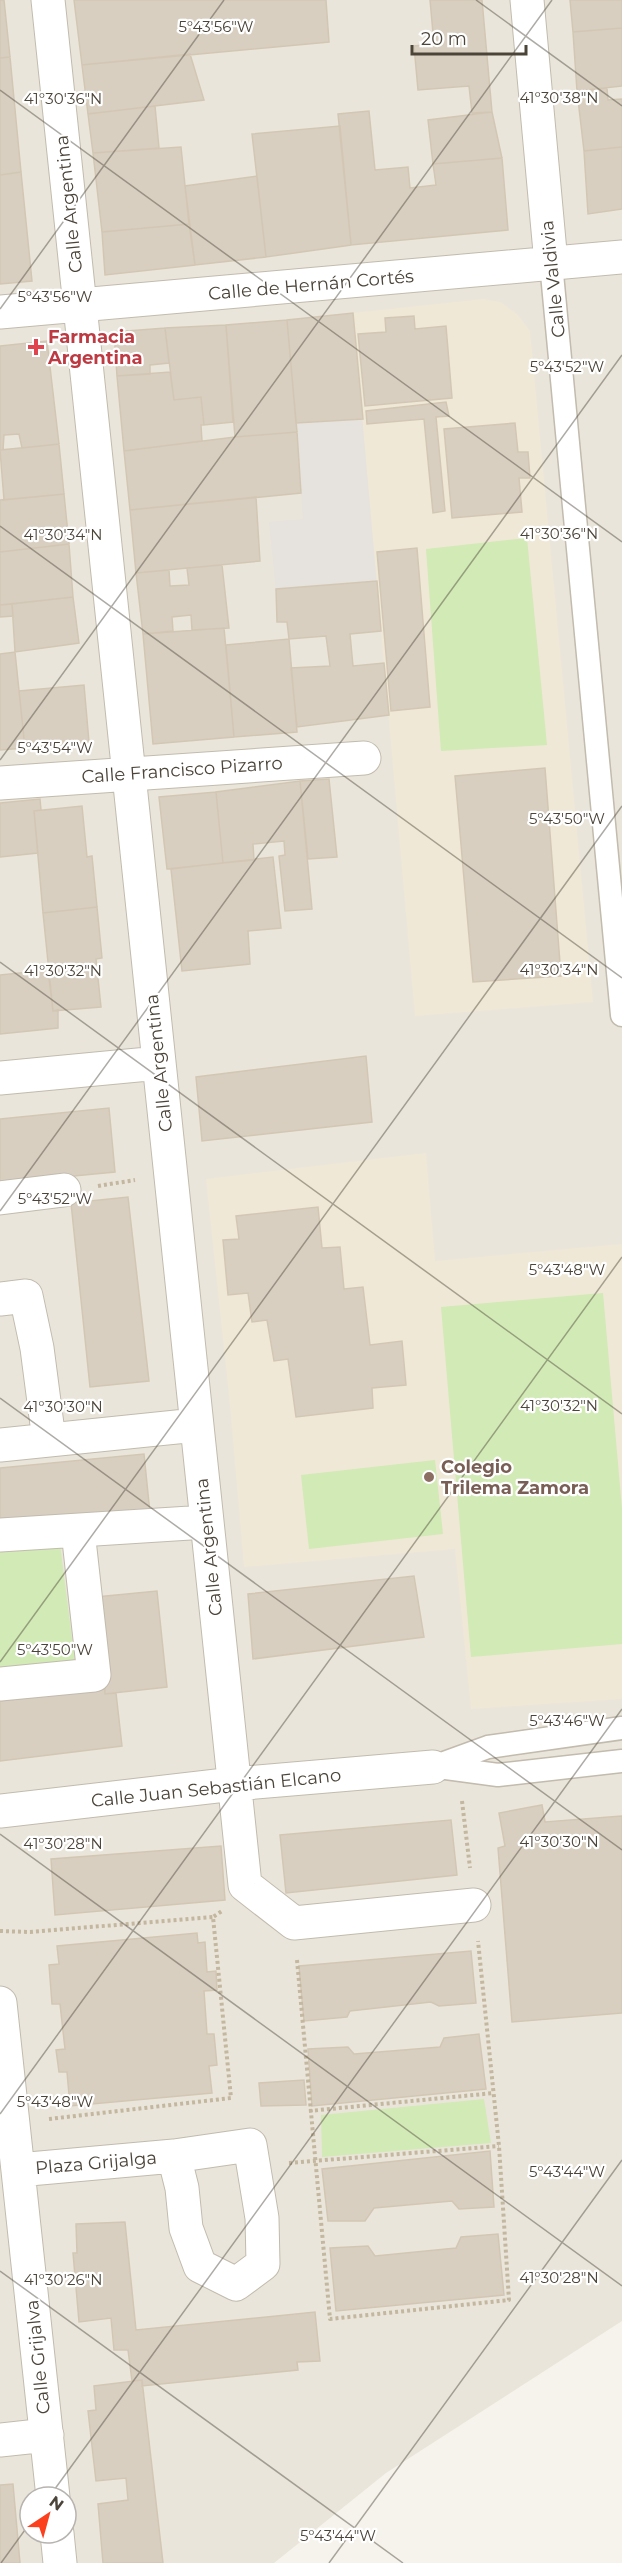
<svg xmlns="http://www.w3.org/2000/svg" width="622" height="2563" font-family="Montserrat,sans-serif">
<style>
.residential{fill:#eae5da;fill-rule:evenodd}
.industrial{fill:#e6e2dd}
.education{fill:#efe8d6}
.green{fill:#d2eab5}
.building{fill:#d8cfc1;stroke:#d3c7b4;stroke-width:1.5}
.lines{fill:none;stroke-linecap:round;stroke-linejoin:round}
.lane-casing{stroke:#c2bbae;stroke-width:25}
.street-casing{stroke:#c2bbae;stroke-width:35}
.path{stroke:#c4b79f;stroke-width:4;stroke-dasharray:3 3;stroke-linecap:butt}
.lane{stroke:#fff;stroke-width:22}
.street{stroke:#fff;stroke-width:33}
.ticks{fill:none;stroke:#4b4439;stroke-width:1.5;stroke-opacity:0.45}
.health-dot{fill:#e0444e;stroke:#fff;stroke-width:2}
.education-dot{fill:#8d6e63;stroke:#fff;stroke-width:2}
.labels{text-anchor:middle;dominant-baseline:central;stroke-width:4.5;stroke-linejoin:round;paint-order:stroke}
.street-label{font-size:18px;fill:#4b4439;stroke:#fff}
.health-label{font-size:18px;font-weight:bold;fill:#be3a42;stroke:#fff;text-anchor:start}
.education-label{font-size:18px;font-weight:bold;fill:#785e54;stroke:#fff;text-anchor:start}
.ticks-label{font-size:15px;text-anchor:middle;fill:#4b4439;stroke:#fff;stroke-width:4.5;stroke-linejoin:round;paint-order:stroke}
</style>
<rect width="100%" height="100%" fill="#f6f3ec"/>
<!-- residential -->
<path class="residential" d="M0,0H622V2321L386,2473L274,2563H0ZM30,2497H66V2533H30Z"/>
<!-- industrial -->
<path class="industrial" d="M363,419L377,581L276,589L269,522L303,519L296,423Z"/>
<!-- education -->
<path class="education" d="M483,299L500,302L517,314L530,331L593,1002L415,1016L353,313Z
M426,1153L435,1261L622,1244V1699L471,1709L455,1549L244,1567L230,1405L206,1179Z"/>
<!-- green -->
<path class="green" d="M527,538L547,745L441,751L426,549Z
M603,1293L622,1509V1644L471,1657L441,1307Z
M435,1460L443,1534L309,1549L301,1475Z
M60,1544L75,1662L0,1671V1551Z
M484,2099L491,2143L322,2157L321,2115Z"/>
<!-- building -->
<path class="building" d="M0,0H4L10,57L0,58Z
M74,0H326L329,42L82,65Z
M430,0H482L492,112L472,113L469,86L418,90L414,46L434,44Z
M570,0H622V28L573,32Z
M622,28V86L577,91L573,32Z
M190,54L204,100L88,114L82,65Z
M10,57L21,172L0,175V58Z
M607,88L608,100L622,99V147L584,151L577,91Z
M155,106L159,148L93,153L88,114Z
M369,111L375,170L408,167L410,188L436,185L433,164L502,158L508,230L351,245L338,114Z
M492,112L502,158L433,164L428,120Z
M340,126L351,245L266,257L252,134Z
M181,147L189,224L102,232L93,153Z
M622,147V209L588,214L584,151Z
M21,172L32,281L0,284V175Z
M257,176L266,257L195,265L185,186Z
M189,224L195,265L105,275L102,232Z
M353,313L363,419L296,423L287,320Z
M414,316L415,329L446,326L452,398L365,406L358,334L386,332L385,318Z
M287,320L297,432L235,437L226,325Z
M226,325L233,422L204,425L201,397L174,400L165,328Z
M165,328L169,363L150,365V374L117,376L114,332Z
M47,341L59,444L22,448L19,434L4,435L3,450H0V346Z
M170,372L174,400L201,397L204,425H201L202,441L124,451L117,376Z
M446,402L449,416L436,417L445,511L433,513L424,419L367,424L366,411Z
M515,423L518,452H528L530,478H519L522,512L452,518L444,429Z
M297,432L301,493L130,510L124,451L235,437Z
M59,444L64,494L4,500L0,450Z
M64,494L69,544L0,552V500Z
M256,497L260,561L136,573L130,510Z
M69,544L73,597L0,605V552Z
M417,548L430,707L391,711L377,552Z
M222,565L229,628L192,630L191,615L172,617L173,631L143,634L136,573L169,570L170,586L189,585L187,568Z
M377,581L381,631L350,634L353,666L384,663L389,715L297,727L291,668L330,666L326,636L289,639L287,622H277L276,589Z
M73,597L79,643L15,652L12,604Z
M12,604L13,616L0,617V605Z
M224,628L234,737L153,744L143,634Z
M289,639L297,732L234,737L226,645Z
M15,652L25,748L0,750V654Z
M84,685L89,742L25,748L19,691Z
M545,768L561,976L473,982L455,776Z
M329,779L337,857L308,859L300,781Z
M300,781L312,909L285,911L279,856L285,855L284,841L253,844L254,860L223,863L216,792Z
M216,792L223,863L167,869L159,797Z
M40,799L41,810L34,811L38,853L0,857V803Z
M82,806L87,857L92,856L97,907L43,913L34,811Z
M273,857L281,928L248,931L250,964L182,971L171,869Z
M97,907L102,958L96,959L101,1007L53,1011L43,913Z
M48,970L53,1011L58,1010V1028L0,1034V975Z
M366,1056L372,1122L202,1141L196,1077Z
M109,1108L115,1172L0,1183V1119Z
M128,1197L149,1381L90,1387L71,1203Z
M318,1207L322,1248L340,1247L344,1289L363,1287L370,1345L402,1341L406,1385L372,1388L373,1408L296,1417L288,1359L274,1361L267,1320L252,1322L248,1293L228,1295L223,1240L239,1239L236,1216Z
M144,1454L150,1513L0,1527V1468Z
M414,1576L424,1637L253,1659L248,1594Z
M157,1591L167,1687L105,1694L96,1597Z
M105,1689V1694L116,1693L122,1746L0,1761V1701Z
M542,1805L545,1822L622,1816V2013L512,2022L498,1848L505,1846L499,1813Z
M451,1820L457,1875L286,1893L280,1835Z
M221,1846L225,1900L55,1915L51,1859Z
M197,1933L198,1943L205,1942L207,1972L216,1971L217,1990L204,1991L207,2034H214L217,2065L209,2066L212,2093L70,2106L67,2072H59L56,2050L65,2049L60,2004H52L49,1965L59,1964L57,1946Z
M471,1951L476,2003L439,2006L431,2002L350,2011L347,2017L304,2021L299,1966Z
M479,2034L486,2089L312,2106L308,2049L348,2047L354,2054L440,2047L444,2038Z
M304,2080L306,2105L261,2106L259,2083Z
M490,2151L494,2207L459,2209L452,2201L374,2208L365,2221H328L322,2169Z
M125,2222L136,2330L315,2312L320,2361L297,2362L298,2370L142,2386V2380L132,2381L128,2350H114L111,2318L79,2322L73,2253H77L76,2224Z
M498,2234L504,2295L336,2311L330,2248L368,2246L375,2256L456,2248L461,2237Z
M142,2380L163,2563H103L98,2504L128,2500L126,2478L96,2481L88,2411L96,2410L94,2386Z
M13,2484L20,2563H0V2485Z"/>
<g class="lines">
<defs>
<path id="lane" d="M551,263L622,1015
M433,1767L488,1747L622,1728
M438,1767L498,1775L622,1761"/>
<path id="street" d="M48,0L245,1885L294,1923L474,1905
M527,0L551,263
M0,312L622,257
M0,783L364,758
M0,1078L159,1063
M0,1198L64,1190
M0,1299L26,1296L37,1348L49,1440
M0,1445L196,1425
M0,1535L206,1522
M0,1684L94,1675L78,1531
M0,1811L234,1784L433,1767
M0,2003L53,2497
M18,2170L174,2156L250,2145L262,2218L263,2264L236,2284L200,2266L186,2228L182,2188L174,2156
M0,2440L47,2435
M57,2533L60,2563"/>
</defs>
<!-- lane casing -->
<use href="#lane" class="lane-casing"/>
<!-- street casing -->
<use href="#street" class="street-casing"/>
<!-- path -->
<path class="path" d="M98,1186L135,1180
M462,1801L470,1868
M0,1931L30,1932L213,1917
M297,1960L330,2319L509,2300L499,2146L478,1941
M309,2111L494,2093
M49,2119L231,2098L213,1917L222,1911
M289,2163L499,2146"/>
<!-- lane -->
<use href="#lane" class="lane"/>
<!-- street -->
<use href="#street" class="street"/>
</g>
<!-- ticks -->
<path class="ticks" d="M476,0L622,106M0,90L622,542M0,309L224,0M0,526L622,978M0,760L552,0M0,962L622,1414M0,1211L622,355M0,1398L622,1850M0,1662L622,806M0,1834L622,2286M0,2114L622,1257M0,2271L403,2563M49,2497L622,1709M1,2563L30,2523M329,2563L622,2160"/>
<!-- markers -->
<path class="health-dot" d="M33 338h6v6h6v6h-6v6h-6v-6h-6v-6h6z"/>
<circle class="education-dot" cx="429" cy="1477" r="6"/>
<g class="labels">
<!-- street labels -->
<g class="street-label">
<text transform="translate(69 204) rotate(-96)">Calle Argentina</text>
<text transform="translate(553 279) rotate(-96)">Calle Valdivia</text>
<text transform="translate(311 285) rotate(-5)">Calle de Hernán Cortés</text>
<text transform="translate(182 770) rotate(-4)">Calle Francisco Pizarro</text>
<text transform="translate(159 1063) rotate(-96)">Calle Argentina</text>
<text transform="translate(209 1547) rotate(-96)">Calle Argentina</text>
<text transform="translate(216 1788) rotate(-6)">Calle Juan Sebastián Elcano</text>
<text transform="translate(96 2163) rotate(-5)">Plaza Grijalga</text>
<text transform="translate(38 2357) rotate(-96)">Calle Grijalva</text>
</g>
<!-- health labels -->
<g class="health-label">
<text x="48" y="337">Farmacia<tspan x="48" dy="21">Argentina</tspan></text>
</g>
<!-- education labels -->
<g class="education-label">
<text x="441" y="1467">Colegio<tspan x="441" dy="21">Trilema Zamora</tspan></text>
</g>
</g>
<g class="ticks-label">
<text x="216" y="32">5°43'56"W</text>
<text x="559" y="103">41°30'38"N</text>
<text x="63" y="104">41°30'36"N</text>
<text x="55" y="302">5°43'56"W</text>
<text x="567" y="372">5°43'52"W</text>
<text x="559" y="539">41°30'36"N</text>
<text x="63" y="540">41°30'34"N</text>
<text x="55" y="753">5°43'54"W</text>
<text x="567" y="824">5°43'50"W</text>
<text x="559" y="975">41°30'34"N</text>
<text x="63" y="976">41°30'32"N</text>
<text x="55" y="1204">5°43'52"W</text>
<text x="567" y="1275">5°43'48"W</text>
<text x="559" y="1411">41°30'32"N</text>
<text x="63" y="1412">41°30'30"N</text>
<text x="55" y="1655">5°43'50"W</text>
<text x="567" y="1726">5°43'46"W</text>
<text x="559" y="1847">41°30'30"N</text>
<text x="63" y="1849">41°30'28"N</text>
<text x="55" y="2107">5°43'48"W</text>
<text x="567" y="2177">5°43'44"W</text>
<text x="559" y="2283">41°30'28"N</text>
<text x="63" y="2285">41°30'26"N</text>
<text x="338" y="2541">5°43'44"W</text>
</g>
<!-- north arrow -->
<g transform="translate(48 2515) rotate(36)"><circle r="28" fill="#ffffff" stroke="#b7b4b0" stroke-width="1.5"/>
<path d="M0-4.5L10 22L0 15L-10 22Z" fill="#fc3f1d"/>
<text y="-9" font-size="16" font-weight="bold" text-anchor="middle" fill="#4b4439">N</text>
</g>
<!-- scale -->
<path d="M412 45v9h114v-9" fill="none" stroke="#4b4439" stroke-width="3"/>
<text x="421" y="45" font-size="18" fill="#4b4439" stroke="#ffffff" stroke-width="4.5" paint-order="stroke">20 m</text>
</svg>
